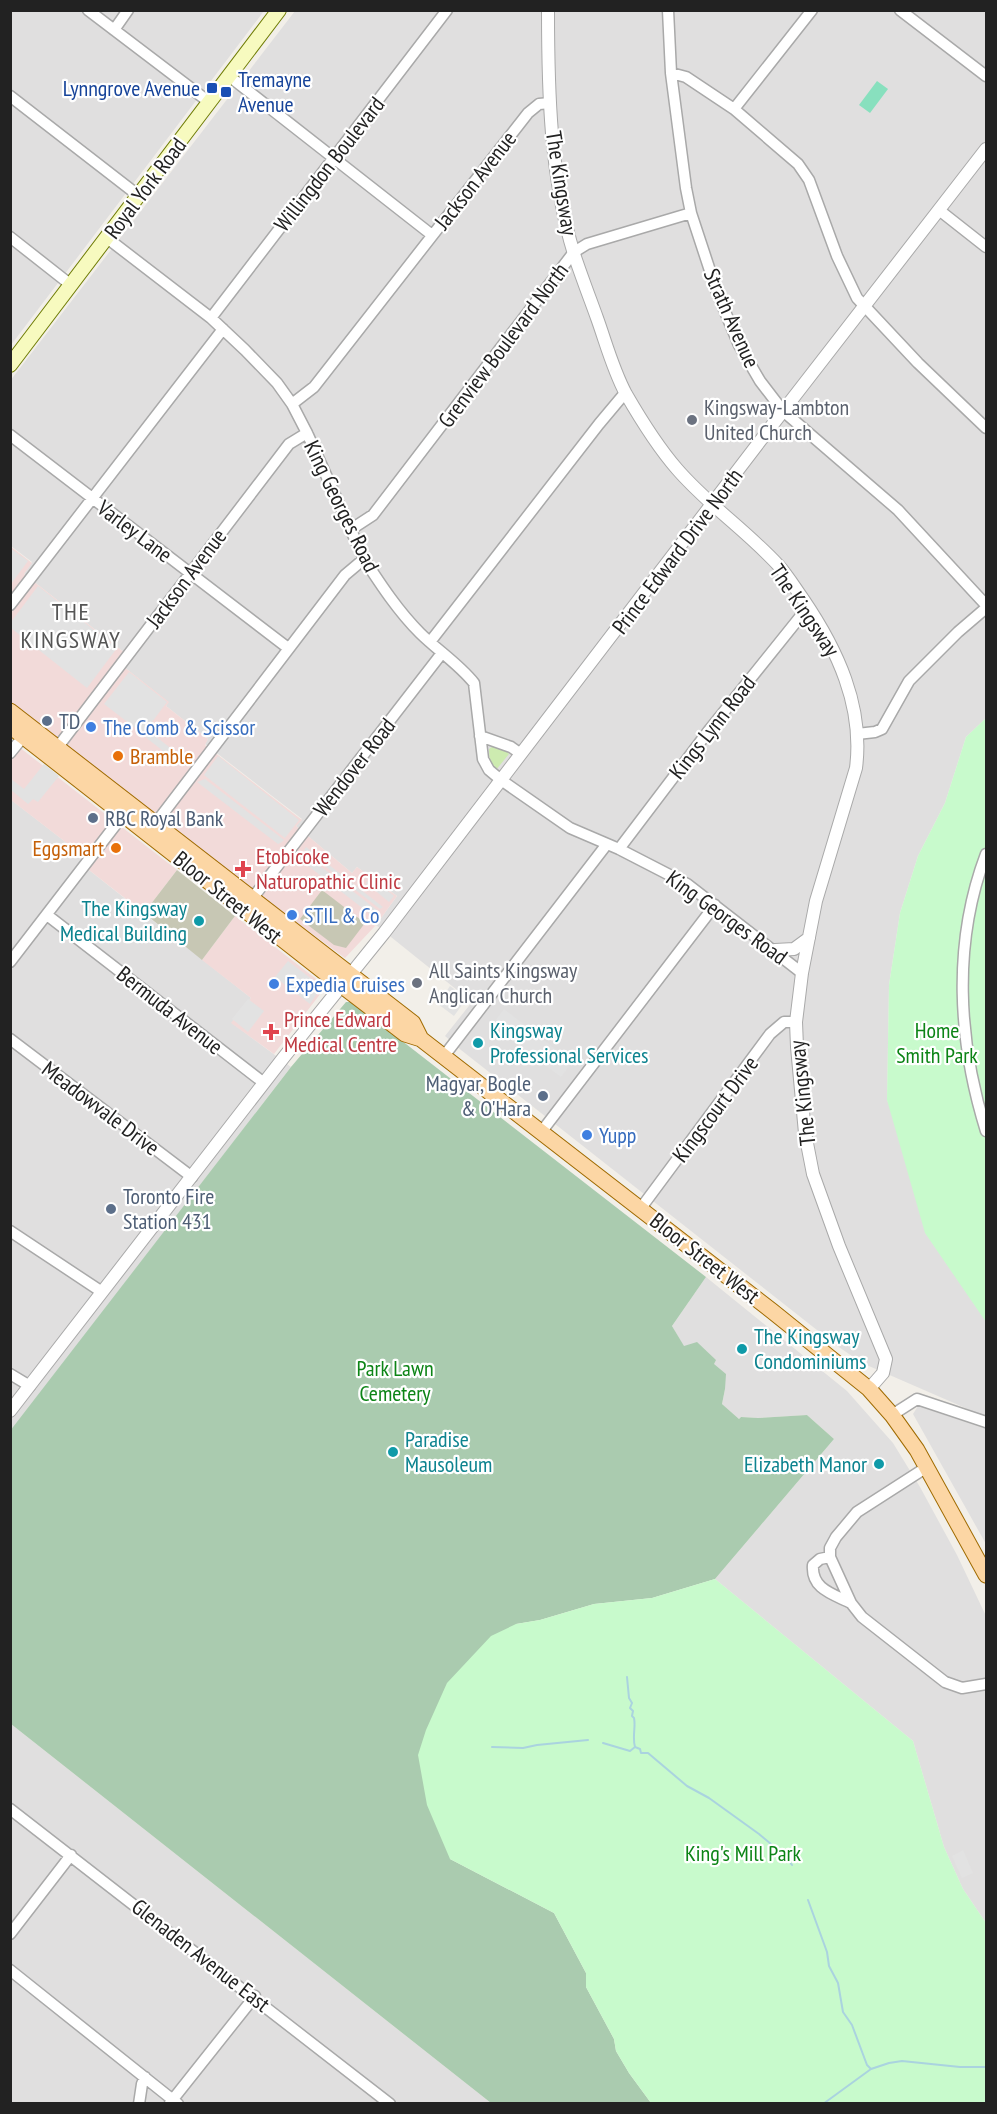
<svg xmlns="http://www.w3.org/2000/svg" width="997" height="2114" font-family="'PT Sans Narrow',sans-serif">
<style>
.residential{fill:#e0dfdf}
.commercial{fill:#f2dad9}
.construction{fill:#c7c7b4}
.grass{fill:#cdebb0}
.cemetery{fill:#aacbaf}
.park{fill:#c8facc}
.pitch{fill:#88e0be}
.parking{fill:#e2e2e2}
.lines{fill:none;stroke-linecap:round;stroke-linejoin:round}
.stream{stroke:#aad3df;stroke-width:2}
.minor-casing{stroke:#a9a9a9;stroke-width:13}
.tertiary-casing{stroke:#a9a9a9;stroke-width:14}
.secondary-casing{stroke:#707d05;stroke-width:16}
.primary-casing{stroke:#a06b00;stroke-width:17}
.minor{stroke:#fff;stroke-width:10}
.tertiary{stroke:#fff;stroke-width:12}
.secondary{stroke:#f7fabf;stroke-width:14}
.primary{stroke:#fcd6a4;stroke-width:15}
.transit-dot{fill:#1a4fb4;stroke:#fff;stroke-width:2}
.worship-dot{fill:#6b7280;stroke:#fff;stroke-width:2}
.service-dot{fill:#5c6f8a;stroke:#fff;stroke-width:2}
.shop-dot{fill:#3f7fe0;stroke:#fff;stroke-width:2}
.food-dot{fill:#e8710a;stroke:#fff;stroke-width:2}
.health-dot{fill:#e0444e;stroke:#fff;stroke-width:2}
.culture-dot{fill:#0f9aa8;stroke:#fff;stroke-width:2}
.labels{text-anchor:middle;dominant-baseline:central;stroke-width:4.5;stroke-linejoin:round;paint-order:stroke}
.transit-label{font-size:22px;fill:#164399;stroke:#fff;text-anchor:start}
.street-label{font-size:22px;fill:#222;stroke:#fff}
.worship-label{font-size:22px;fill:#5b616d;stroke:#fff;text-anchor:start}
.service-label{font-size:22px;fill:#4e5e75;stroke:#fff;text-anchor:start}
.shop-label{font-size:22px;fill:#366cbe;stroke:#fff;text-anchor:start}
.food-label{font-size:22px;fill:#c56008;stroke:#fff;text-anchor:start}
.health-label{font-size:22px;fill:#be3a42;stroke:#fff;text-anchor:start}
.culture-label{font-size:22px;fill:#0d838f;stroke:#fff;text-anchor:start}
.park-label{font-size:22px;fill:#0c8416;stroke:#fff}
.neighbourhood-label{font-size:24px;letter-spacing:1.5px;fill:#555;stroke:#fff}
</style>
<rect width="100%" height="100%" fill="#f2efe9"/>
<!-- residential -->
<path class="residential" d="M11,11H264L11,345Z
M295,11H986V718L966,737L945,803L918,856L900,913L889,985L887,1100L986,1322V1417L862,1363L836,1345L461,1050L445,1036L472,1002L376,925L397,896L357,867L352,873L296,826L302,819L205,744L208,739L166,706L168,702L124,667L130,657L24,574L32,562L11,546L10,381Z
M10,799L81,854L89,870L251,998L232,1023L291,1067L11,1431Z
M706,1277L847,1391L893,1443L920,1487L957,1555L986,1616V1923L963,1889L944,1847L913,1741L715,1579L834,1439L807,1415L758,1418L741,1417L739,1419L722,1404L725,1389L684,1347L672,1326Z
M918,1406L983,1428L986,1418V1544L913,1414Z
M11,1724L491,2103H11Z"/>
<!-- commercial -->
<path class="commercial" d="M10,546L32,563L24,574L130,657L124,667L169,702L166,706L208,739L205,745L302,820L296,826L352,873L357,867L397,896L376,925L345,958L247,886L11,703Z
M10,740L177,870L144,913L89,870L81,854L11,800Z
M235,916L320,982L321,993L274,1054L231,1023L251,998L202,960Z"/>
<!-- construction -->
<path class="construction" d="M177,870L235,916L202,960L144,913Z
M322,890L365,923L346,948L334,945L300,919Z"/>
<!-- grass -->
<path class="grass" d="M493,746L506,751L509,754L496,770C490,764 489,757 489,749Z"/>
<!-- cemetery -->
<path class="cemetery" d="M346,1002H352L706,1277L672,1326L684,1346L697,1342L716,1360L714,1364L726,1374L725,1389L722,1404L739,1419L741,1417L758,1418L807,1415L834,1439L715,1579L652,1598L594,1604L540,1620L516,1624L450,1859L554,1913L586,1973V1987L614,2039L616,2051L629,2073L651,2103H491L11,1724L10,1431L291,1067Z"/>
<!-- park -->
<path class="park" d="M986,718V1322L925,1233L887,1100L889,985L900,913L918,856L945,803L966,737Z
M715,1579L913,1741L944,1847L963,1889L986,1923V2103H651L629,2073L616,2051L614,2039L586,1987V1973L554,1913L450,1859L427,1805L418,1755L426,1730L447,1683L491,1636L516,1624L540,1620L594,1604L652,1598Z"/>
<!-- pitch -->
<path class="pitch" d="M877,81L888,89L870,113L859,105Z"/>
<!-- parking -->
<path class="parking" d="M10,548L28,561L11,584H10Z
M38,586L117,648L87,688L11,628V622Z
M129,672L167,702L143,734L104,704Z
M150,732L187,761L181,765L144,736Z
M218,756L299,820L285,838L204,775Z
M44,764L59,776L38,802L33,799L28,804L11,790V779L24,789Z
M205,779L284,840L282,842L278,844L197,782Z
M306,847L383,907L380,909L304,850Z
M306,855L377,910L370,914L298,858Z
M371,877L394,896L389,902L366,883Z
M288,961L317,983L318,992L310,1004L275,977Z
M450,986L467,998L454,1016L438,1004Z
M248,999L264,1011L248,1032L232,1019Z
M504,1009L572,1062L561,1077L492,1025Z
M963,1850L973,1873L962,1878L952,1856Z"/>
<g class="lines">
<!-- stream -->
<path class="stream" d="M627,1677L629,1698L632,1703L630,1708L633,1711L632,1716L634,1718C636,1727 632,1737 635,1747L640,1749L641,1753H648L687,1786L709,1798L759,1834L784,1855L792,1865
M603,1743L630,1751L635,1747
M492,1747L523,1748L537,1745L588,1740
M808,1900L827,1952L829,1966L838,1983L843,2012L852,2025L867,2065L871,2069
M823,2104L871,2069L889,2063L902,2061L960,2067H986"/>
<defs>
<path id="minor" d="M88,10L209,102
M668,10L671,73L686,188L691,213L718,295L739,345L760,381L783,411L898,510L986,605
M900,10L986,76
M114,30L128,10
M671,73L686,77L734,109L798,164L809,180L837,256L857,298L918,363L986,428
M229,76L432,235
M10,96L139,196
M734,109L812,10
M939,210L986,247
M10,237L71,285
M107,238L211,318L245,350L277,383L292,404L307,433L364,559C381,585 398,611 420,633C437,650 459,664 474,683L483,759L489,770L501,780L570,828L619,849L687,884L802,973
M211,318L447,10
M292,404L314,387L528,113L539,104L550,103
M10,435L288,648
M350,530L373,515L574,252L587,244L691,213
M10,605L223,329
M430,642L599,424L625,393
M857,734L875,732L882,729L909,681L958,632L986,608
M480,736L511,747L521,754
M54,752L289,444L307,433
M10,753L27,732
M152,828L345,575L364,559
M619,849L710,729L808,607
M986,854C952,944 958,1041 986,1131
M248,904L442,653
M47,915L264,1083
M10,962L127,810
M10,1039L192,1177
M444,1056L607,844
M542,1131L715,905
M641,1208L770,1034L784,1022H796
M10,1231L102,1292
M10,1374L30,1386
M892,1415L917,1399L986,1422
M927,1467L857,1512L836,1537L830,1548V1557L851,1603L862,1617L945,1682L962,1688L986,1684
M830,1557L820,1559L813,1565C811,1589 833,1594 851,1603
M10,1809L390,2104
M10,1934L71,1855
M10,1970L178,2104
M170,2103L255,1996
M139,2104L142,2084L145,2077"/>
<path id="tertiary" d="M548,10C548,91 550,176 574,254C581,275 589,296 597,318C606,343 613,370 626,394C641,420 657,446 677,469C708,505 747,531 779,566C788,576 795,588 803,599C837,649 864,706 856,768L816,901L802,973L796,1022L797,1047L805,1133L813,1174L839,1246L886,1359L883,1373L869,1389
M775,950L794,949L809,938
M10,1411L284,1057L384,933L783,411L986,149"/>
<path id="secondary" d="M10,365L279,10"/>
<path id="primary" d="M10,711L413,1023L421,1039
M10,726L328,975L405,1034L421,1039L772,1311L869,1389L892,1415L917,1450L986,1575"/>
</defs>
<!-- minor casing -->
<use href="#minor" class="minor-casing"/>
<!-- tertiary casing -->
<use href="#tertiary" class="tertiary-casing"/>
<!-- secondary casing -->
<use href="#secondary" class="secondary-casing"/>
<!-- primary casing -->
<use href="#primary" class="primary-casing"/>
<!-- minor -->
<use href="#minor" class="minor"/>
<!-- tertiary -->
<use href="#tertiary" class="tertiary"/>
<!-- secondary -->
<use href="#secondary" class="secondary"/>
<!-- primary -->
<use href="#primary" class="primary"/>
</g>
<!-- markers -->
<g class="transit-dot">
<rect x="206" y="82" width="12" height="12" rx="3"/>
<rect x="220" y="86" width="12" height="12" rx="3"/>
</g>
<g class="worship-dot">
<circle cx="692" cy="420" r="6"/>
<circle cx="417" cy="983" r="6"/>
</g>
<g class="service-dot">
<circle cx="47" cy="721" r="6"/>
<circle cx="93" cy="818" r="6"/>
<circle cx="543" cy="1096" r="6"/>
<circle cx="111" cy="1209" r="6"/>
</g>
<g class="shop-dot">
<circle cx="91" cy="727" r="6"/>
<circle cx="292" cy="915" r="6"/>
<circle cx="274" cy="984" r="6"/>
<circle cx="587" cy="1135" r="6"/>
</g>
<g class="food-dot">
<circle cx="118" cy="756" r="6"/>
<circle cx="116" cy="848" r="6"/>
</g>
<g class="health-dot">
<path d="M240 860h6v6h6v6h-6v6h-6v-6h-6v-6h6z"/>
<path d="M268 1023h6v6h6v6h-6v6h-6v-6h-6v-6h6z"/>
</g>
<g class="culture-dot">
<circle cx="199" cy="921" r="6"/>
<circle cx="478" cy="1043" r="6"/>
<circle cx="742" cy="1349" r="6"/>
<circle cx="393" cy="1452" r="6"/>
<circle cx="879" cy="1464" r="6"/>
</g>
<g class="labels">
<!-- transit labels -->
<g class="transit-label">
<text x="238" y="79">Tremayne<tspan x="238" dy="25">Avenue</tspan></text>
<text x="200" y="88" text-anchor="end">Lynngrove Avenue</text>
</g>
<!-- street labels -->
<g class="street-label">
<text transform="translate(329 164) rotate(-52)">Willingdon Boulevard</text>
<text transform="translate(475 180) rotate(-52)">Jackson Avenue</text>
<text transform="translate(562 183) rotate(81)">The Kingsway</text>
<text transform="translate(145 188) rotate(-53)">Royal York Road</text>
<text transform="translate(732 318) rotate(66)">Strath Avenue</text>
<text transform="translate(503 345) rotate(-53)">Grenview Boulevard North</text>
<text transform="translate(342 506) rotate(64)">King Georges Road</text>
<text transform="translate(135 531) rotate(37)">Varley Lane</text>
<text transform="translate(677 551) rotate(-53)">Prince Edward Drive North</text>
<text transform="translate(186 578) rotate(-53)">Jackson Avenue</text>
<text transform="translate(805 610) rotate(56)">The Kingsway</text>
<text transform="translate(712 727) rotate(-52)">Kings Lynn Road</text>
<text transform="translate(354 767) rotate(-52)">Wendover Road</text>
<text transform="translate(228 897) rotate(39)">Bloor Street West</text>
<text transform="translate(727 917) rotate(36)">King Georges Road</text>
<text transform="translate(170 1010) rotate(38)">Bermuda Avenue</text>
<text transform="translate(802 1093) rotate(-96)">The Kingsway</text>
<text transform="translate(101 1108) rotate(37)">Meadowvale Drive</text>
<text transform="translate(715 1109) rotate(-53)">Kingscourt Drive</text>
<text transform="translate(705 1258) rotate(38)">Bloor Street West</text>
<text transform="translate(201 1955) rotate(38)">Glenaden Avenue East</text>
</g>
<!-- worship labels -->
<g class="worship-label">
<text x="704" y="407">Kingsway-Lambton<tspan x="704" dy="25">United Church</tspan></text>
<text x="429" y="970">All Saints Kingsway<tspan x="429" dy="25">Anglican Church</tspan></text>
</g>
<!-- service labels -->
<g class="service-label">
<text x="59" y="721">TD</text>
<text x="105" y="818">RBC Royal Bank</text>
<text x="531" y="1083" text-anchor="end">Magyar, Bogle<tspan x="531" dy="25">&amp; O'Hara</tspan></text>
<text x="123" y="1196">Toronto Fire<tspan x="123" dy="25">Station 431</tspan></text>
</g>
<!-- shop labels -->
<g class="shop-label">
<text x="103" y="727">The Comb &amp; Scissor</text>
<text x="304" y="915">STIL &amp; Co</text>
<text x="286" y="984">Expedia Cruises</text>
<text x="599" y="1135">Yupp</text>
</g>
<!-- food labels -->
<g class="food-label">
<text x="130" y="756">Bramble</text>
<text x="104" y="848" text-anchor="end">Eggsmart</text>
</g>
<!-- health labels -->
<g class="health-label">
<text x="256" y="856">Etobicoke<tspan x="256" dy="25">Naturopathic Clinic</tspan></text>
<text x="284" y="1019">Prince Edward<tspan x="284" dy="25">Medical Centre</tspan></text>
</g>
<!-- culture labels -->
<g class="culture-label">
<text x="187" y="908" text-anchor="end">The Kingsway<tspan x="187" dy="25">Medical Building</tspan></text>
<text x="490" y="1030">Kingsway<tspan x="490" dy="25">Professional Services</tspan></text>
<text x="754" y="1336">The Kingsway<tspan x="754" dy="25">Condominiums</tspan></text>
<text x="405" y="1439">Paradise<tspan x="405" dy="25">Mausoleum</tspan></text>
<text x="867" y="1464" text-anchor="end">Elizabeth Manor</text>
</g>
<!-- park labels -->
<g class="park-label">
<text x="937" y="1030">Home<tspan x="937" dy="25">Smith Park</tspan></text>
<text x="395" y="1368">Park Lawn<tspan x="395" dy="25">Cemetery</tspan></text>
<text x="743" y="1853">King's Mill Park</text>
</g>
<!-- neighbourhood labels -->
<g class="neighbourhood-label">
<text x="71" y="611">THE<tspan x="71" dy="28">KINGSWAY</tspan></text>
</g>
</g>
<!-- border -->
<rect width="997" height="2114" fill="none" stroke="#222222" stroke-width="24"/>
</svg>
